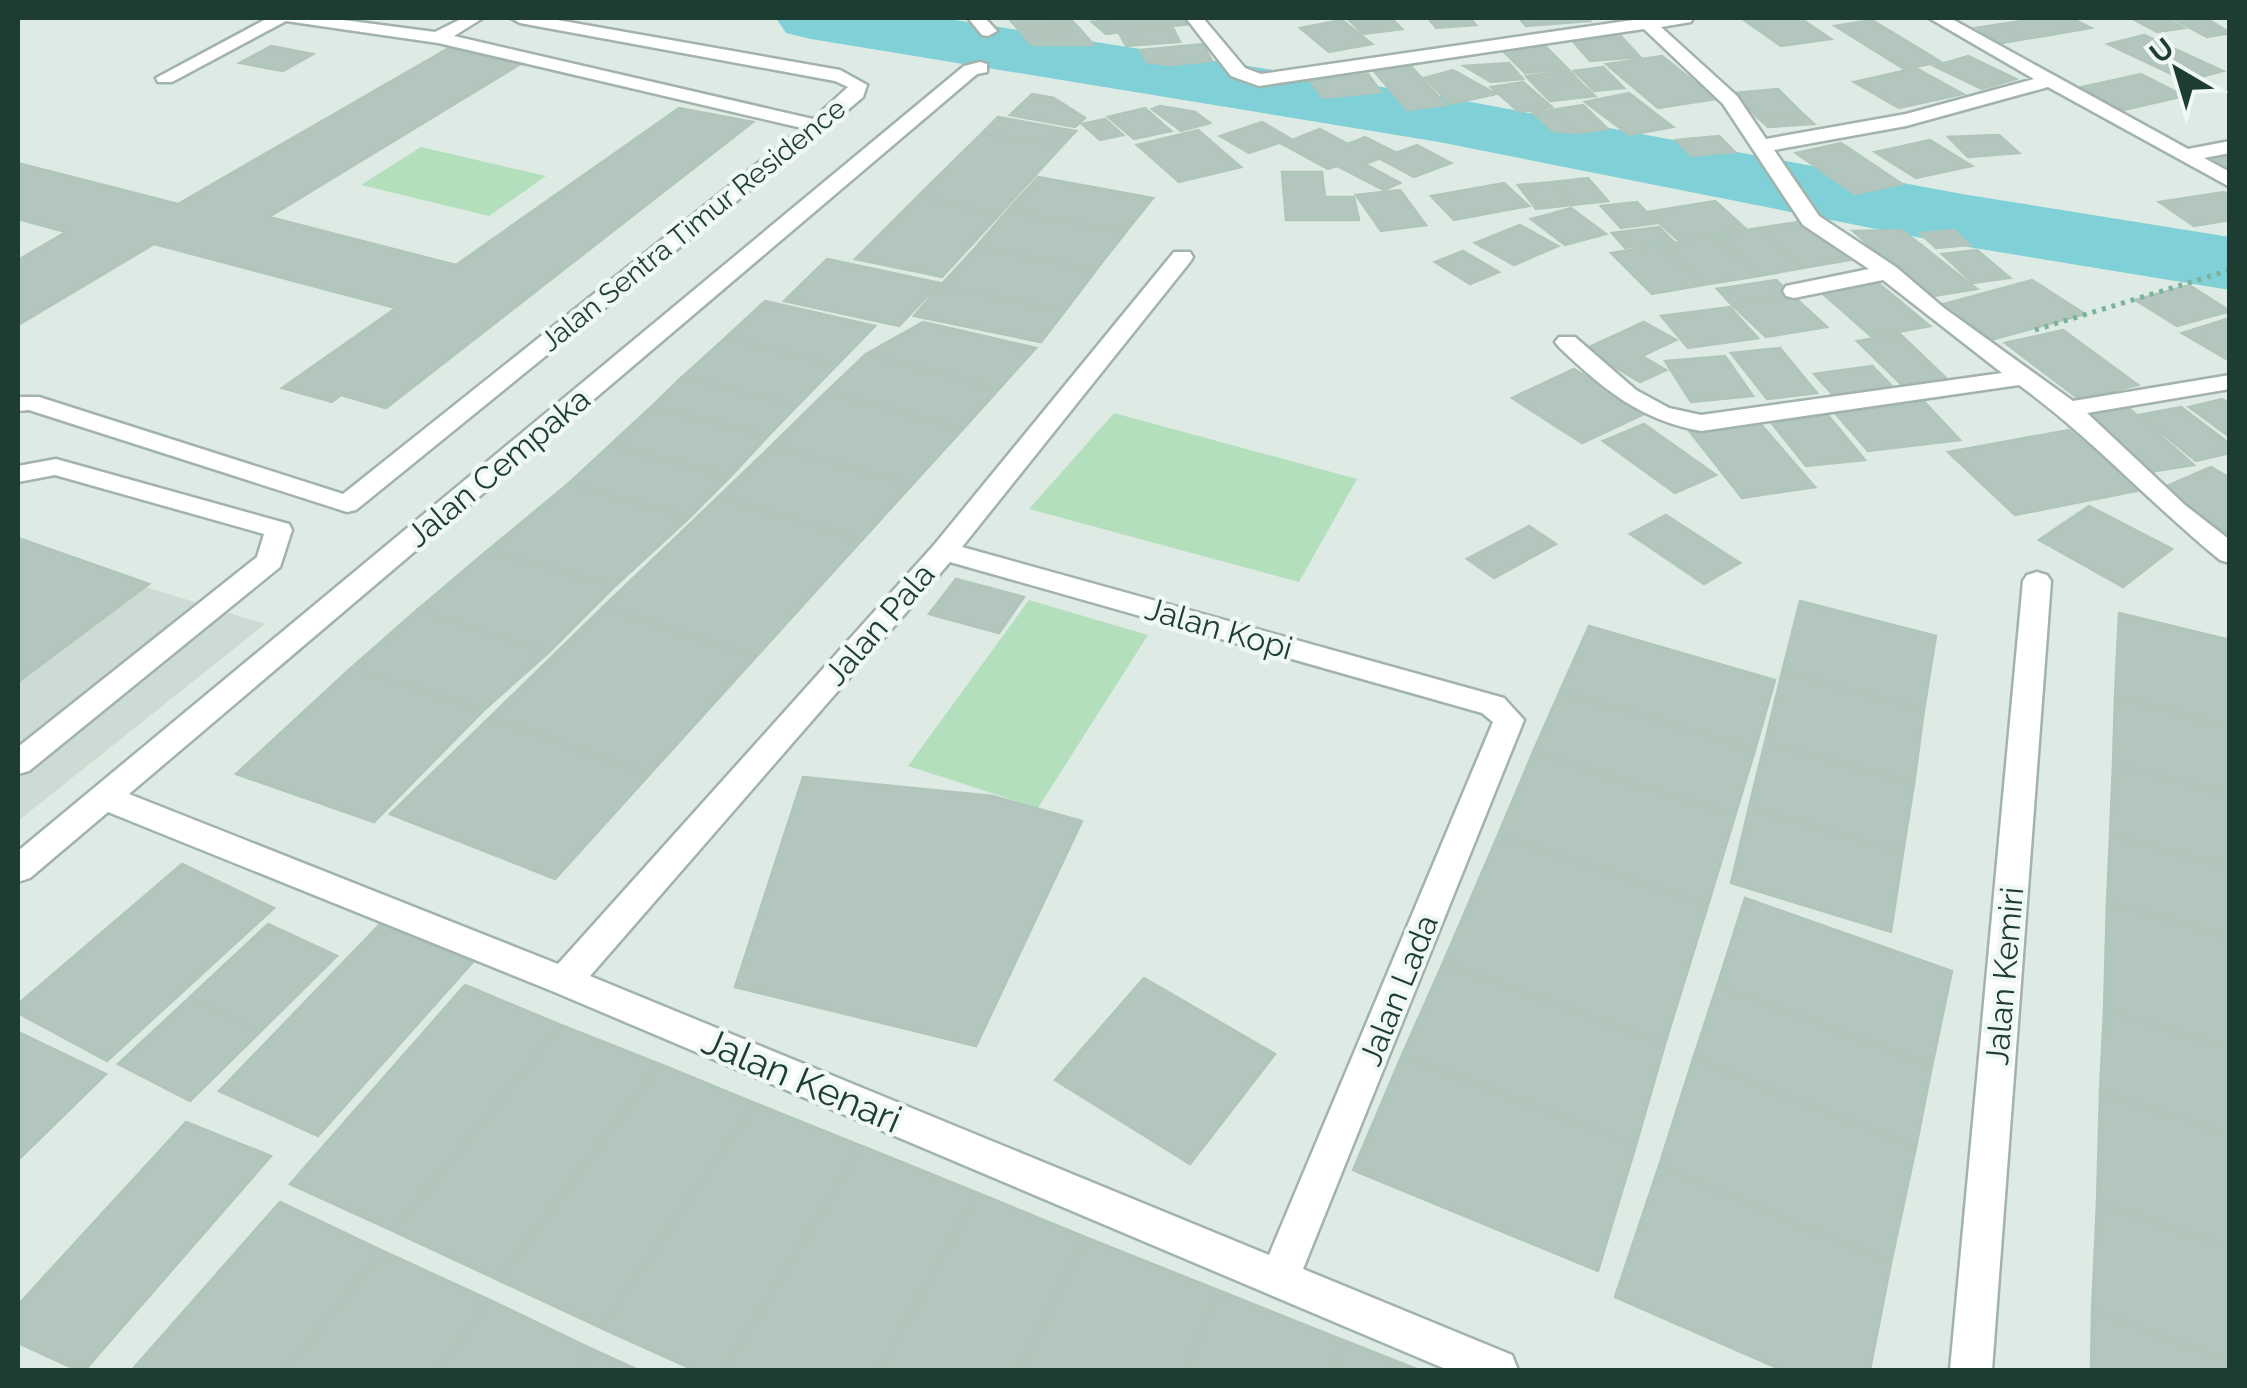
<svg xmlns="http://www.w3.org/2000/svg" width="2247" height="1388" font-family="Raleway,sans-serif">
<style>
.built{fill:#ccdbd3}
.green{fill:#b4dfbd}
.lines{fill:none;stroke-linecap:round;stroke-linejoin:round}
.river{fill:#80d0d7;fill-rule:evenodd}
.building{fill:#b3c6bd;stroke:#b0c5bb;stroke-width:2.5}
.minor-casing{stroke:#a1b3ab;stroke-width:5}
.path{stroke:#7bb29d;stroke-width:5;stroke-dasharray:4 6;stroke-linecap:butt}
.minor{fill:#fff;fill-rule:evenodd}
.labels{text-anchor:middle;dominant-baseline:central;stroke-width:9;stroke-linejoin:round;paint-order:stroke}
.far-street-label{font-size:28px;fill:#1e3d32;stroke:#eff8f3}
.street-label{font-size:32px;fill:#1e3d32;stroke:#eff8f3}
.near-street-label{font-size:38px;fill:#1e3d32;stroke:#eff8f3}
</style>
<rect width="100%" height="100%" fill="#deebe4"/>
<!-- built -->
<path class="built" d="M18,547L265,624L18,821Z"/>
<!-- green -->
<path class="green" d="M421,147L546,176L489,216L361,185Z
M1114,413L1357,479L1299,582L1029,509Z
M1029,600L1148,635L1038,808L908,766Z"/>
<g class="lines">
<!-- river -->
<path class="river" d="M776,18H942L1439,96L1962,194L2230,237V290L1962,246L1439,142L811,39L786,33Z"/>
</g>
<!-- building -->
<path class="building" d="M1026,18H1069L1072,21L1019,30L1010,20Z
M1130,18H1182L1191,24L1106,34L1092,22Z
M1347,18H1391L1402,29L1363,34Z
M1428,18H1470L1476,25L1436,28Z
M1519,18H1587L1590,21L1526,26Z
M1741,18H1800L1831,39L1781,46Z
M2040,18H2071L2091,28L2002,43L1976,28Z
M2131,18H2165L2184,28L2157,32Z
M2171,18H2206L2230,33L2207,37Z
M1342,20L1372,44L1329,52L1300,28Z
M1872,20L1941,62L1904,69L1835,26Z
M1072,21L1080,29L1025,38L1019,30Z
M1173,28L1180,42L1126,46L1119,33Z
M1080,29L1094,45H1032L1025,38Z
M1620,35L1640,57L1590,61L1571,39Z
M2144,35L2223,71L2186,81L2108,44Z
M1542,43L1568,69L1525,73L1500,48Z
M1203,44L1212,61L1170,65L1146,62L1140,50Z
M454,45L496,52L486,58L522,63L269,217L456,265L679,108L753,122L386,408L341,395L332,402L282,388L396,308L154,244L18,325V260L66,232L18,219V163L178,204Z
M271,46L313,54L283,71L240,63Z
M1662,56L1716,99L1658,108L1606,64Z
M1968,56L2016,79L1982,89L1934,66Z
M1509,63L1523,79L1491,82L1464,66Z
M1410,65L1446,105L1407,110L1373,70Z
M1603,67L1624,88L1594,91L1574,71Z
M1916,68L1963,94L1899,108L1854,82Z
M1453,70L1496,94L1450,104L1425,78Z
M1570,71L1582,84L1538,89L1526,76Z
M1368,74L1381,92L1323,98L1310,81Z
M2141,74L2184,96L2124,110L2082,87Z
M1523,82L1552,107L1519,112L1491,87Z
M1582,84L1595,96L1550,101L1538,89Z
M1778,89L1802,113L1757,117L1734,93Z
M1629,93L1673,127L1629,135L1585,102Z
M1032,94L1054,98L1085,118L1075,127L1010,115Z
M1583,105L1608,129L1576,133L1551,110Z
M1160,106L1195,112L1210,123L1181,131L1152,109Z
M1145,108L1171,131L1134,139L1108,117Z
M1551,110L1576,133L1553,131L1532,112Z
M1802,113L1814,124L1768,127L1757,117Z
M998,117L1076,131L1061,147L982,133Z
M1105,119L1123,135L1100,140L1082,124Z
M1262,122L1291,139L1249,153L1220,136Z
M1320,129L1348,144L1365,137L1395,152L1365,164L1400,183L1384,190L1337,166L1328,169L1282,144Z
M1198,130L1241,167L1179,182L1137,145Z
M982,133L1061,147L1000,214L917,197Z
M1999,135L2019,153L1968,157L1948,137Z
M1719,136L1735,152L1691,156L1676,140Z
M1930,140L1972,166L1916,178L1875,152Z
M1841,143L1902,184L1855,194L1796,153Z
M1417,145L1451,163L1414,177L1380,159Z
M2230,151V176L2197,157Z
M1282,172H1322L1325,197H1354L1359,220H1286Z
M1038,177L1153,198L1125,233L1007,211Z
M1588,178L1608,201L1572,205L1553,182Z
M1553,182L1572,205L1536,209L1518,185Z
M1504,183L1529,206L1454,220L1431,196Z
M1400,190L1426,225L1381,231L1356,195Z
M2224,192L2230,195V220L2194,226L2159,202Z
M917,197L1000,214L942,277L855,259Z
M1715,201L1746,229L1678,240L1647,212Z
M1637,202L1657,223L1621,228L1601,206Z
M1571,208L1606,234L1565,245L1531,219Z
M1007,211L1125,233L1096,270L976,247Z
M1804,221L1850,260L1803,268L1758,228Z
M1520,225L1558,246L1514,265L1475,243Z
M1659,227L1673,241L1625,248L1612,233Z
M1758,228L1803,268L1759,276L1715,236Z
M1902,230L1977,289L1927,297L1853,231Z
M1954,230L1970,245L1936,248L1920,233Z
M1715,236L1759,276L1703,285L1661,245Z
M1661,245L1703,285L1652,294L1611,253Z
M976,247L1096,270L1065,311L940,286Z
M1977,250L2010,278L1973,283L1942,254Z
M1463,251L1499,272L1470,284L1435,262Z
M827,259L940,283L899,326L784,301Z
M1776,280L1791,294L1731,304L1717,289Z
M2032,280L2085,314L1991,340L1940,305Z
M1878,283L1930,326L1872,337L1822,293Z
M2189,285L2230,311L2177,326L2135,300Z
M940,286L1065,311L1041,342L914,316Z
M1791,294L1827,327L1766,337L1731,304Z
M765,301L875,326L837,365L725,338Z
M1730,307L1758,338L1688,348L1661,316Z
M2230,318V361L2182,333Z
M923,322L1036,348L999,389L866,354Z
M1644,322L1676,340L1642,356L1666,370L1640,382L1585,349Z
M2063,330L2138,385L2079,399L2005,343Z
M1900,334L1949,381L1905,388L1857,341Z
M725,338L837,365L797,406L682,377Z
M1780,348L1817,393L1767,399L1731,353Z
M866,354L999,389L963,429L826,392Z
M1725,356L1753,396L1691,402L1665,361Z
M1872,366L1896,390L1836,398L1814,374Z
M1574,369L1646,413L1582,443L1512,398Z
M682,377L797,406L768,436L651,407Z
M826,392L963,429L912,485L772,445Z
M1918,395L1960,440L1868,451L1829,406Z
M2222,399L2230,404V437L2189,407Z
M2123,403L2194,465L2144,473L2075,411Z
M651,407L768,436L730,477L610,445Z
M2181,407L2230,444V453L2196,461L2139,415Z
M1827,414L1865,460L1806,466L1770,421Z
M1759,422L1815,487L1742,498L1690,432Z
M1644,424L1716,475L1675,493L1603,441Z
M2069,430L2141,490L2015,515L1948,452Z
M610,445L730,477L690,517L568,484Z
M772,445L912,485L862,540L718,497Z
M2211,467L2230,478V535L2158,490Z
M568,484L690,517L614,587L488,550Z
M718,497L862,540L755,658L603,607Z
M2089,506L2172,549L2123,587L2039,540Z
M1666,515L1740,563L1704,584L1630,534Z
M1529,526L1556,544L1494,578L1467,559Z
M18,538L149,584L18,682Z
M488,550L614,587L548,653L417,610Z
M956,579L1024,597L999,633L929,614Z
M1800,601L1936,636L1924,710L1782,672Z
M603,607L755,658L649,775L490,717Z
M417,610L548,653L484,710L351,668Z
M2119,613L2230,640V727L2115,697Z
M1589,626L1775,680L1755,750L1560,691Z
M351,668L484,710L374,822L236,774Z
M1782,672L1924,710L1914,784L1765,742Z
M1560,691L1755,750L1735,816L1533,752Z
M2115,697L2230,727V795L2113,764Z
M490,717L649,775L555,879L390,814Z
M1765,742L1914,784L1903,853L1749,807Z
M1533,752L1735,816L1708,905L1498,835Z
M2113,764L2230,795V868L2110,835Z
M803,777L993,796L1082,821L976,1046L735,987Z
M1749,807L1903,853L1891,932L1731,883Z
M1498,835L1708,905L1665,1044L1443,963Z
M2110,835L2230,868V938L2107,902Z
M182,864L274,908L107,1061L18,1013V1004Z
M1745,898L1952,971L1932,1066L1717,986Z
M2107,902L2230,938V1048L2104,1010Z
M386,918L479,955L318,1136L219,1091Z
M268,924L337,956L261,1031L190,997Z
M1443,963L1665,1044L1636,1145L1402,1055Z
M1144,978L1275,1054L1190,1164L1055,1080Z
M465,985L561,1025L393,1231L290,1184Z
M1717,986L1932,1066L1916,1147L1693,1059Z
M190,997L261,1031L190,1101L118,1064Z
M2104,1010L2230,1048V1134L2100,1092Z
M561,1025L660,1064L498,1280L393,1231Z
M18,1032L106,1074L18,1160Z
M1402,1055L1636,1145L1598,1271L1353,1170Z
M1693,1059L1916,1147L1891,1263L1659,1166Z
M660,1064L755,1103L601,1328L498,1280Z
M2100,1092L2230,1134V1248L2097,1203Z
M755,1103L862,1146L724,1370H694L601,1328Z
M186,1122L271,1156L85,1370H77L18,1343V1305Z
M862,1146L978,1193L880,1370H724Z
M1659,1166L1891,1263L1870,1370H1782L1615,1297Z
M978,1193L1085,1237L1019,1370H880Z
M280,1202L383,1251L286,1370H132Z
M2097,1203L2230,1248V1361L2092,1311Z
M1085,1237L1218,1290L1185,1370H1019Z
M383,1251L490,1300L437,1370H286Z
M1218,1290L1343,1340L1332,1370H1185Z
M490,1300L592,1349L578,1370H437Z
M2092,1311L2230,1361V1370H2091Z
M1343,1340L1419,1370H1332Z
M592,1349L638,1370H578Z"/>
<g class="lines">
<defs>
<path id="minor" d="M268,18H328L435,32L463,18H483L454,36L813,119L848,87L835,81L520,23L511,18H546L840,70L867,85L863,97L824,130L356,510L347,512L29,410L18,411V397H39L343,494L802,128L438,43L286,21L172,82H158L156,78Z
M968,18H985L997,31L988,36L982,35Z
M1186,18H1203L1245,68L1261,74L1647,18H1693L1691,22L1661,27L1737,96L1766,139L1906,114L2034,79L1929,18H1950L2188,149L2230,141V153L2204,158L2230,172V187L2048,87L1906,126L1774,150L1819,216L1896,267L1944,308L2073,401L2230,375V389L2087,413L2185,505L2230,540V563L2220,560C2151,504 2091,437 2019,385L1701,431C1640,420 1603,389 1559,347L1555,342L1559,337H1575L1636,390L1669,408L1701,415L2002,373L1883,280L1794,298L1786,296L1783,291L1786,286L1869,269L1803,225L1723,104L1644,29L1259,86L1231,76Z
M980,62L987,64V72L977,74L129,794L558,964L934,545L1174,252H1190L1193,257L1190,262L962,547L1504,698L1524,720L1303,1269L1512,1355L1518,1370H1448L552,991L108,812L30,878L18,882V851L964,66ZM950,562L1482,713L1493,722L1269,1255L590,976Z
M56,459L289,524L292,530L280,567L29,771L18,774V747L257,557L264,534L55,475L18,482V466Z
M2037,572L2047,575L2051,581L1992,1370H1950L2023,581L2027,575Z"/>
</defs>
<!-- minor casing -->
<use href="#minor" class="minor-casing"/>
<!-- path -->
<path class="path" d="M2035,330L2230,270"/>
<!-- minor -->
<use href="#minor" class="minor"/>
</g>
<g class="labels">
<!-- far-street labels -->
<g class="far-street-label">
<text transform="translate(693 225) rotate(-39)">Jalan Sentra Timur Residence</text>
</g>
<!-- street labels -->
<g class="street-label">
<text transform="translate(498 467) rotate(-40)">Jalan Cempaka</text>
<text transform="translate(879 624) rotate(-49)">Jalan Pala</text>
<text transform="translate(1219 628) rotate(16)">Jalan Kopi</text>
<text transform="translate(2004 976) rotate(-85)">Jalan Kemiri</text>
<text transform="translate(1398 990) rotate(-68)">Jalan Lada</text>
</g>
<!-- near-street labels -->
<g class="near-street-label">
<text transform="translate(802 1080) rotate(23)">Jalan Kenari</text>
</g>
</g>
<!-- border -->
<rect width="2247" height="1388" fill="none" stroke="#1e3d32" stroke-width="40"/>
<!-- north arrow -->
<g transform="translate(2177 70) rotate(322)" stroke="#eff8f3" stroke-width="8" paint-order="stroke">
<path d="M0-8L18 38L0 25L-18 38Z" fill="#1e3d32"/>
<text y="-15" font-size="28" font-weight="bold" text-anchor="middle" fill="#1e3d32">U</text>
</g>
</svg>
